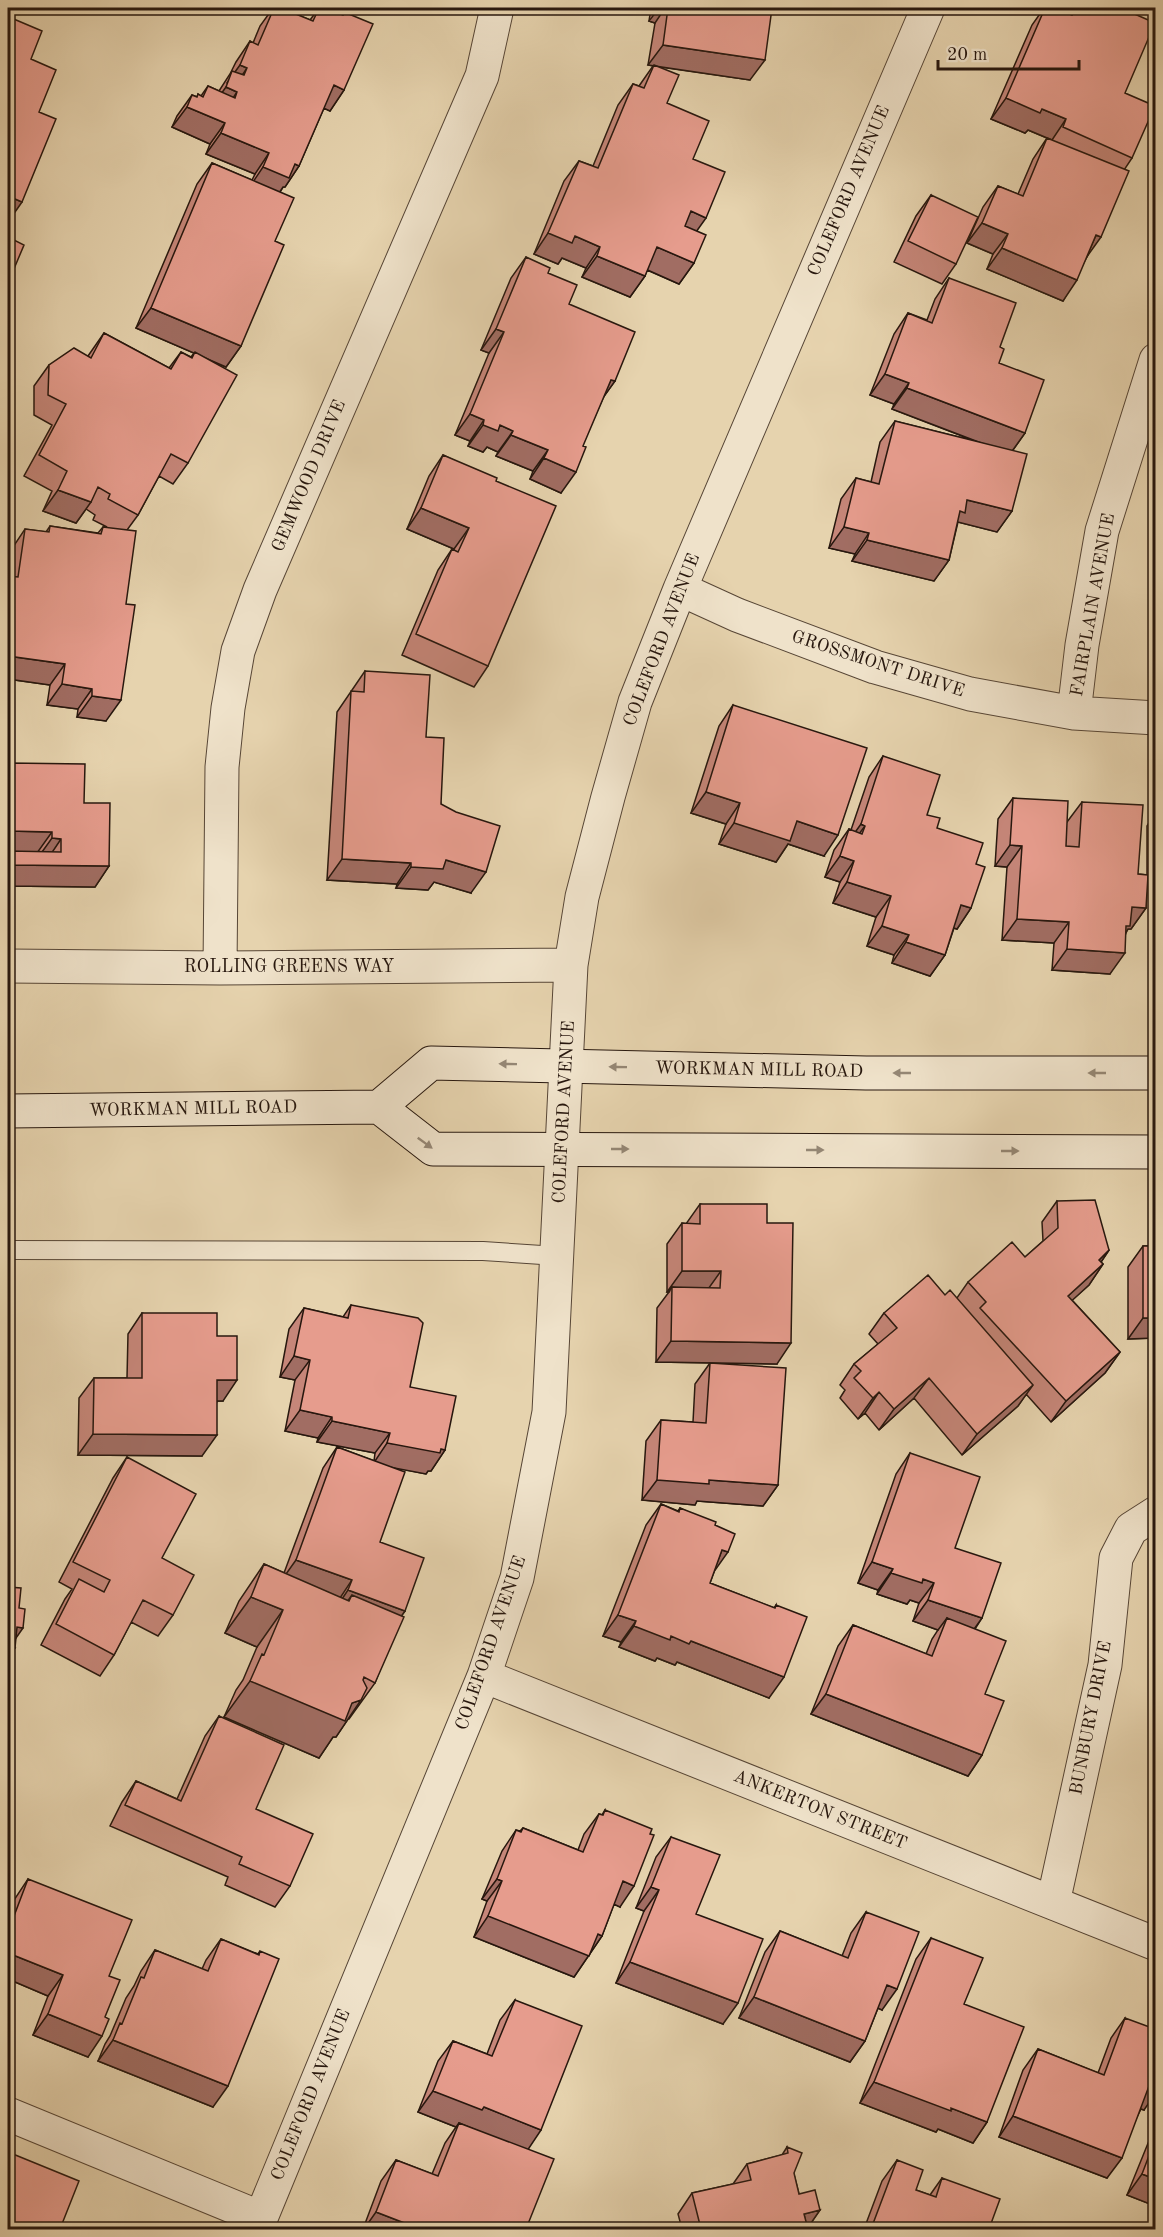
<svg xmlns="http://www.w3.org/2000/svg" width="1163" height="2237" font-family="'Old Standard TT',serif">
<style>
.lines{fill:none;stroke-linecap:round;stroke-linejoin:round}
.lane-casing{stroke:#574636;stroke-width:20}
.street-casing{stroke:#574636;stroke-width:35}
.secondary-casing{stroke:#27170e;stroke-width:35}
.lane{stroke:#efe2ca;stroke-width:18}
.street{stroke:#efe2ca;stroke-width:33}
.secondary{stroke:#efe2ca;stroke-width:33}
.wall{fill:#c68679;stroke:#27170e;stroke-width:1.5}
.shaded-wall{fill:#a16d63;stroke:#27170e;stroke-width:1.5}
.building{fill:#e69c8d;stroke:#27170e;stroke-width:1.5}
.oneway{fill:#958775}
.labels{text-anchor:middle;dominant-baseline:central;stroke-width:6;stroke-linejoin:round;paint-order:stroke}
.street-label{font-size:18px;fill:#27170e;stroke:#efe2ca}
</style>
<rect width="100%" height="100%" fill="#e6d3ae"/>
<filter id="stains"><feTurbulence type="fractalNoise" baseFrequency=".00333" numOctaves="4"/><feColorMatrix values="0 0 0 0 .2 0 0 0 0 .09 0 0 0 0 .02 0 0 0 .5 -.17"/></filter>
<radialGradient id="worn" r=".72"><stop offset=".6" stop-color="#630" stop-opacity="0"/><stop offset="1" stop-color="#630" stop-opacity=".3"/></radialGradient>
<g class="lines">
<defs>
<path id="lane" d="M8,1250L483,1251L557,1256"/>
<path id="street" d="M680,589L737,615L875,667L970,694L1074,713L1156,718
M1074,713L1082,645L1102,531L1156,360
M8,966L220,968L571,965
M220,968L222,767L228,708L238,651L260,590L482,76L497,8
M484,1676L1156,1944
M1053,1903L1105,1665L1116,1558L1131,1529L1156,1513
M8,2114L261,2218
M256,2230L484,1676L517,1578L549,1412L571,965L582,897L608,797L635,702L680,589L928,8"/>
<path id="secondary" d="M379,1107L431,1063L866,1073H1156
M8,1111L379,1107L433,1149L1156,1152"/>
</defs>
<!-- lane casing -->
<use href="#lane" class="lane-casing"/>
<!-- street casing -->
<use href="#street" class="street-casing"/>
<!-- secondary casing -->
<use href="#secondary" class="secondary-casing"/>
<!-- lane -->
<use href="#lane" class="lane"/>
<!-- street -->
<use href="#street" class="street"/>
<!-- secondary -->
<use href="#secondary" class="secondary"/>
</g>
<!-- wall -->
<path class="wall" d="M273,8H281L310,20L319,8H325L342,15L344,12V90L330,111L324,108L299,166L285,187H283L280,192L275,241L241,346L226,367L207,359L188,463L173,484L159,476L138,515L127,530L106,721L77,717L78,709L47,705L50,685L8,679V573L11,550L25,529L46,532L50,526L98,533L103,527H107L93,520L95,515L86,509L76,523L43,511L52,491L24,476L52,425L34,415V386L49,365L88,356L104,333L169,368L181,352L191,357L194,353L136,328L197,184L212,163L252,180L255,174L206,154L210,144L172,127L177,116L192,95L197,97L198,94L201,96L208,86L219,91L230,74L236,62L250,41L253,43L260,26Z
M651,8H772L750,80L660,67L667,103L693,159L697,231L694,263L679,284L647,270L645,276L630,297L582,277L586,268L562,258L558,264L534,254L564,181L579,161L593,166L618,105L633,84L639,86L653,66L648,65L655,23L649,21Z
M1044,8H1054L1067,13L1071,8H1121L1125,93L1132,158L1124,170L1088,255L1063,301L987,269L993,254L967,243L983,207L998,186L1018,194L1033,159L1047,138L1028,130L1025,133L991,119L1032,25Z
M931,195L956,264L942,284L894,262L916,216Z
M526,257L548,273L569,304L615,381L604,396L561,493L530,479L533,471L496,456L498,452L487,447L483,452L468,446L470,441L455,435L489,353L481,350L511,278Z
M949,278L1000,347L999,363L1025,433L1013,450L1012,511L997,532L958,522L949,560L934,581L852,561L855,554L829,548L841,499L856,478L871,482L880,442L895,421L975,441L892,409L894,404L870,395L894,334L908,313L927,320L935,299Z
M443,455L496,481L488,666L474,687L402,655L438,570L452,549L454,550V549L407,529L429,476Z
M365,671L426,737L441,804L471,893L434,882L428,890L396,888L397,884L327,880L337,712Z
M733,705L824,856L788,844L776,862L719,844L726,824L691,813L719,726Z
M883,756L937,828L976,864L971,908L957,929L954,928L945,955L930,976L892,963L894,955L867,946L876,917L833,903L840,882L825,877L834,850L849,829L851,830L869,777Z
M8,763L84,803L109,866L95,887L8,886Z
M1013,798L1067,822L1082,802L1138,874L1147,875V826L1155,813V889H1147L1146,908L1131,929H1128L1126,933L1110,974L1052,970L1054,943L1002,940L1007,867L995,866L998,819Z
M1057,1201L1109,1250L1101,1262L1103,1264L1089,1285L1072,1300L1120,1352L1105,1373L1051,1422L1026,1394L1018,1406L962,1455L914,1398L879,1430L865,1413L858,1419L840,1398L845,1390L840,1385L854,1364L878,1344L869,1334L884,1313L945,1295L957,1298L968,1282L1025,1257L1043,1241L1042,1222Z
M700,1204L767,1223L777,1364L656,1362L657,1308L669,1292H667V1244L682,1223L686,1224Z
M1155,1238V1338L1128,1339V1267L1143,1246H1152V1244Z
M351,1305L410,1387L445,1450L431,1471H428L426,1474L392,1467L380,1542L405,1611L401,1616L375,1683L349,1719H348L336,1737H333L319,1758L224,1717L236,1690L243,1680L257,1647L225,1633L239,1601L264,1564L284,1573L323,1468L337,1447L374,1461L375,1453L317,1442L318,1438L285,1431L295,1380L280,1377L289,1329L304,1308L343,1317Z
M142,1313L217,1336L223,1401H217L202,1456L78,1455L79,1398L94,1378H127L128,1334Z
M710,1363L778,1485L763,1506L697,1501L695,1505L642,1500L646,1441L661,1420L693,1422L695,1384Z
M910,1453L955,1548L982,1618L975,1629L985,1694L982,1755L968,1776L811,1714L838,1646L853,1625L926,1654L932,1639L938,1630L913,1621L919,1603L910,1600L907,1604L877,1594L878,1590L858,1583L896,1474Z
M127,1457L162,1558L173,1615L158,1636L131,1622L114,1655L100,1676L41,1645L65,1599L72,1589L59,1582L113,1478Z
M661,1504L678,1511L680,1508L715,1525L714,1572L710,1583L774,1608L776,1605L769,1698L677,1662L675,1665L657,1658L655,1661L619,1647L621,1642L603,1636L646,1525Z
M219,1716L256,1809L290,1886L275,1907L225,1885L228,1877L110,1826L122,1802L136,1781L177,1799L205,1736Z
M605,1810L620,1907L614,1904L602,1936L574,1977L474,1937L487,1901L482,1899L502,1851L516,1830L520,1831L523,1828L578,1850L584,1834L599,1814L602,1815Z
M671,1837L696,1914L723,2024L616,1983L644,1911L636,1908L656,1857Z
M28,1879L109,1976L88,2057L33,2035L48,1996L8,1979V1916L14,1900Z
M866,1912L882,2010L878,2008L865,2041L850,2062L739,2018L765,1952L780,1931L842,1956L851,1933Z
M931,1938L964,2004L987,2122L973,2143L938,2129L936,2132L860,2103L916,1959Z
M221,1939L258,1954L260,1951L213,2107L98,2061L105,2044L110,2036L126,1998L134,1986L141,1971L155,1950L202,1969L206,1960Z
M515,2000L528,2149L526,2229H363L381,2181L396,2160L432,2174L445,2143L456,2127L418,2112L438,2061L453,2041L487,2054L500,2020Z
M1125,2018L1144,2110L1141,2109L1107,2178L999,2137L1023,2070L1038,2049L1098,2073L1111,2038Z
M1155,2126V2206L1127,2195Z
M787,2147L799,2194L820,2210L807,2228L808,2229H682L678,2214L692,2193L733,2184L747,2164L782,2155Z
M897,2160L916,2190L930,2195L942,2178L989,2229H864L882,2181Z"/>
<!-- shaded-wall -->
<path class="shaded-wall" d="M659,8H665L655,23L649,21Z
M663,45L765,60L750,80L648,65Z
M240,65L247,68L233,89L227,83Z
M334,85L344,90L330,111L319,106Z
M226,87L237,92L223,113L211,108Z
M1006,98L1042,109L1066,119L1052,140L1028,130L1025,133L991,119Z
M187,107L225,123L210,144L172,127Z
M221,133L269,153L255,174L206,154Z
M295,164L299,166L285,187H283L275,199L249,188L263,167Z
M8,196L22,202L8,222Z
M691,211L706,218L691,239L676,232Z
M982,223L1008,234L993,254L967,243Z
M548,233L575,236L600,247L586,268L562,258L558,264L534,254Z
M1096,235L1101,237L1086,258Z
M657,247L694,263L679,284L643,268Z
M1002,248L1077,280L1063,301L987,269Z
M597,256L645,276L630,297L582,277Z
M151,308L241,346L226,367L136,328Z
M496,329L504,332L489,353L481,350Z
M885,374L909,383L894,404L870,395Z
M611,380L615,381L600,402Z
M907,388L1025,433L1010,454L892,409Z
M470,414L484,420L470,441L455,435Z
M483,425H500L513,431L498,452L487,447L483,452L468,446Z
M511,435L548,450L533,471L496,456Z
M544,458L576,472L561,493L530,479Z
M58,490L91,502L76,523L43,511Z
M967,500L1012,511L997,532L958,522L945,532Z
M421,508L469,528L454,549L407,529Z
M844,527L869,533L855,554L829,548Z
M867,540L949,560L934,581L852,561Z
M8,656L65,664L50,685L8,679Z
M62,684L92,689L78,709L47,705Z
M92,696L121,700L106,721L77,717Z
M706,792L740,803L726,824L691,813Z
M797,821L838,835L824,856L788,844L776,862L719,844L734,823Z
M861,824L865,826L850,846L846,845Z
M8,831L52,832L37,853L8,852Z
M52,838L61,839L47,860L37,859Z
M1010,845L1022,846L1007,867L995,866Z
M840,856L854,861L840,882L825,877Z
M342,859L411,863L397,884L327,880Z
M446,860L486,872L471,893L434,882L428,890L396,888L411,867Z
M8,865L109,866L95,887L8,886Z
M1155,877V889H1146Z
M847,882L891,896L876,917L833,903Z
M961,905L971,908L957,929L947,926Z
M1132,907L1146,908L1131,929H1128L1116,947Z
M1017,919L1069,922L1054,943L1002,940Z
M882,926L909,935L894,955L867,946Z
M906,942L945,955L930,976L892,963Z
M1067,949L1125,953L1110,974L1052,970Z
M1109,1250L1095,1271L1099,1260Z
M1103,1264L1089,1285L1054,1317L1068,1296Z
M682,1271H721L706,1292L672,1287L669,1292H667Z
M1143,1318H1155V1338L1128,1339Z
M671,1341L791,1343L777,1364L656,1362Z
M1120,1352L1105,1373L1051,1422L1066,1401Z
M294,1356L310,1360L295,1380L280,1377Z
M929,1378L914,1398L879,1430L894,1409Z
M217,1380H237L223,1401H202Z
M1033,1385L1018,1406L962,1455L977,1434Z
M879,1392L865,1413L858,1419L873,1398Z
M300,1410L332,1417L318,1438L285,1431Z
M332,1421L390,1433L375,1453L317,1442Z
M93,1434L217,1435L202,1456L78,1455Z
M387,1443L441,1449L445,1450L431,1471H428L426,1474L373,1464Z
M657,1480H709L778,1485L763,1506L697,1501L695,1505L642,1500Z
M722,1550L728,1552L713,1573Z
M296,1560L352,1580L338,1601L281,1581Z
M872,1562L893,1569L878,1590L858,1583Z
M891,1573L923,1579L934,1583L919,1603L910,1600L907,1604L877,1594Z
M348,1590L405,1611L390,1632L349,1601L352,1595L339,1613L334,1611Z
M251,1597L283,1610L257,1647L225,1633Z
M928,1600L982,1618L967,1639L947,1618L938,1630L913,1621Z
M618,1615L636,1621L621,1642L603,1636Z
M634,1626L691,1641L784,1677L769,1698L677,1662L675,1665L657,1658L655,1661L619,1647Z
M17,1627L23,1628L9,1648H15L8,1659V1642Z
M250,1681L352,1703L361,1700L336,1737H333L319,1758L224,1717Z
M826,1694L982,1755L968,1776L811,1714Z
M497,1879L502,1881L487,1901L482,1899Z
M623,1881L634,1886L620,1907L609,1902Z
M651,1887L659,1890L644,1911L636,1908Z
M488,1916L598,1934L602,1936L574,1977L474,1937Z
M8,1953L63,1975L48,1996L8,1979Z
M630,1962L738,2003L723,2024L616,1983Z
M887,1985L897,1989L882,2010L873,2006Z
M754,1997L865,2041L850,2062L739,2018Z
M48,2014L102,2036L88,2057L33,2035Z
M113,2040L228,2086L213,2107L98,2061Z
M874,2082L951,2108L987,2122L973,2143L938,2129L936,2132L860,2103Z
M1149,2086L1155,2089V2094L1144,2110L1135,2107Z
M433,2091L484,2107L541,2130L527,2151L459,2123L456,2127L418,2112Z
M1013,2116L1122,2158L1107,2178L999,2137Z
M1142,2174L1155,2179V2206L1127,2195Z
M820,2210L807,2229L804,2214Z
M376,2212L420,2229H364Z"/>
<!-- building -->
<path class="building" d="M274,8H281L313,21L319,8H325L343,15L344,12L373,24L344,90L334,85L299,166L295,164L289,178L263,167L269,153L221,133L225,123L187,107L192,95L197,97L198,94L203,97L208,86L235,98L237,92L226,87L232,71L244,75L247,68L240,65L250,41L258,45Z
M668,8H772L765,60L663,45Z
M1045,8H1054L1072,15L1075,8H1121L1155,23L1125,93L1155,106L1132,158L1063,127L1066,119L1042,109L1040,113L1006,98Z
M9,17L42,31L31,59L56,70L39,112L56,119L22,202L8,196V20Z
M654,65L679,75L667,103L709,121L693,159L725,172L706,218L691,211L685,226L706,235L694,263L657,247L645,276L597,256L600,247L575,236L572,243L548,233L579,161L598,168L633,84L644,88Z
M1047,138L1129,171L1101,237L1096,235L1077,280L1002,248L1008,234L982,223L998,186L1023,196Z
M212,163L294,198L275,241L284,245L241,346L151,308Z
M931,195L978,217L956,264L908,241Z
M8,237L24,245L8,283Z
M526,257L550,268L548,273L577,285L569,304L635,332L615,381L611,380L583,446L586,447L576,472L544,458L548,450L511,435L513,431L500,425L498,431L483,425L484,420L470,414L504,332L496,329Z
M949,278L1016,303L1000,347L1004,349L999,363L1044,380L1025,433L907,388L909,383L885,374L908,313L932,323Z
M104,333L171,369L181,352L192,358L195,352L237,375L188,463L171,454L138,515L108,499L110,494L98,487L91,502L58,490L67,471L39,455L66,404L48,395L49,365L74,348L91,358Z
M895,421L1027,454L1012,511L967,500L965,513L960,511L949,560L867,540L869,533L844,527L856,478L879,484Z
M443,455L497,478L496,481L556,506L488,666L416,634L452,549L458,552L469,528L421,508Z
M50,526L101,534L103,527L136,531L126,604L135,605L121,700L92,696V689L62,684L65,664L8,656V576L18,577L25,529L49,532Z
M365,671L430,675L426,737L444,738L441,804L456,812L500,826L486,872L446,860L443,869L411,867V863L342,859L351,691L364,692Z
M733,705L867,748L838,835L797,821L790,841L734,823L740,803L706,792Z
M883,756L940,775L927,815L940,818L937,828L983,843L976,864L985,867L971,908L961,905L945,955L906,942L909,935L882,926L891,896L847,882L854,861L840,856L849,829L862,834L865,826L861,824Z
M8,763L85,764L84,803H110L109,866L8,865V851L61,852V839L52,838V832L8,831Z
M1013,798L1068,801L1066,846L1079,847L1082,802L1143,805L1138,874L1148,875L1146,908L1132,907L1130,926H1126L1125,953L1067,949L1069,922L1017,919L1022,846L1010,845Z
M1095,1200L1109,1250L1099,1260L1103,1264L1068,1296L1120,1352L1066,1401L980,1308L986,1302L968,1282L1012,1242L1025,1257L1058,1228L1057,1201Z
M700,1204H767V1223H793L791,1343L671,1341L672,1287L720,1288L721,1271H682V1223L700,1224Z
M1143,1246H1155V1318H1143Z
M928,1275L945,1295L950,1290L1033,1385L977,1434L929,1378L894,1409L879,1392L873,1398L854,1378L861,1371L854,1364L897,1328L884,1313Z
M351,1305L418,1318L423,1323L410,1387L456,1396L445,1450L441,1449L440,1453L387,1443L390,1433L332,1421V1417L300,1410L310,1360L294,1356L304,1308L348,1318Z
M142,1313H217V1336H237V1380H217V1435L93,1434L94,1378H142Z
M710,1363L786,1368L778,1485L709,1480V1484L657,1480L661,1420L706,1423Z
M337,1447L405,1472L380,1542L424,1558L405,1611L348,1590L352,1580L296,1560Z
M910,1453L980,1477L955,1548L1001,1563L982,1618L928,1600L934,1583L923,1579L922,1583L891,1573L893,1569L872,1562Z
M127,1457L196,1494L162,1558L194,1575L173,1615L143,1600L114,1655L56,1624L79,1579L104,1592L110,1580L73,1562Z
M661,1504L679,1512L680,1508L716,1522L715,1525L735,1534L728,1552L722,1550L710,1583L775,1608L776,1605L807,1617L784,1677L691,1641L689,1644L671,1636L670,1640L634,1626L636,1621L618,1615Z
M264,1564L349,1601L352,1595L404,1617L375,1683L364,1677L363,1680L367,1688L361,1700L352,1703L345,1721L250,1681L262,1654L264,1655L283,1610L251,1597Z
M8,1587L21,1588L19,1608L25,1609L23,1628L17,1627L15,1648H8Z
M947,1618L1006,1641L985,1694L1004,1701L982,1755L826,1694L853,1625L932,1656Z
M219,1716L284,1745L256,1809L313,1834L290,1886L239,1864L242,1857L125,1805L136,1781L181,1801Z
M605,1810L652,1829L650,1834L654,1835L634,1886L623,1881L602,1936L598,1934L589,1956L488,1916L502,1881L497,1879L516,1830L521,1832L523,1828L583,1852L599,1814L603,1815Z
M671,1837L720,1855L696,1914L763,1939L738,2003L630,1962L659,1890L651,1887Z
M28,1879L132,1920L109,1976L120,1980L105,2017L109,2019L102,2036L48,2014L63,1975L8,1953V1932Z
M866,1912L919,1932L897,1989L887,1985L865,2041L754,1997L780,1931L848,1958Z
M931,1938L983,1958L964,2004L1024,2027L987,2122L951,2108V2111L874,2082Z
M221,1939L259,1955L260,1951L279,1959L228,2086L113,2040L120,2023L122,2024L141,1977L144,1978L155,1950L208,1971Z
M515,2000L582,2026L541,2130L484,2107L482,2110L433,2091L453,2041L492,2056Z
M1125,2018L1155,2029V2089L1149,2086L1122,2158L1013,2116L1038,2049L1104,2075Z
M459,2123L554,2159L526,2229H431L427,2228L426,2229H420L376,2212L396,2160L438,2176Z
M1155,2140V2179L1142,2174Z
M787,2147L802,2153L794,2173L799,2194L815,2190L820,2210L804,2214L808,2229H701L692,2193L751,2180L747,2164L788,2153Z
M8,2152L79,2181L60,2229H8Z
M897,2160L923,2170L916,2190L936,2197L942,2178L1000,2199L989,2229H871Z"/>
<!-- one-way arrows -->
<defs><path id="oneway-solid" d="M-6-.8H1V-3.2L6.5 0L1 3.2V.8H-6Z" transform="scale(1.5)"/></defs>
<g class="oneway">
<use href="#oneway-solid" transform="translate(508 1064) rotate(-179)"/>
<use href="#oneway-solid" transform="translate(618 1067) rotate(-179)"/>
<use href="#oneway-solid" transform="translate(902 1073) rotate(180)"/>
<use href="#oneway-solid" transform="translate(1097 1073) rotate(180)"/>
<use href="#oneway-solid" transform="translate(425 1143) rotate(36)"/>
<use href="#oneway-solid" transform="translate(620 1149)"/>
<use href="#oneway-solid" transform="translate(815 1150)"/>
<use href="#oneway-solid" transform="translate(1010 1151)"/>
</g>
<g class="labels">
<!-- street labels -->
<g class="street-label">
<text transform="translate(849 191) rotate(-67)">COLEFORD AVENUE</text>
<text transform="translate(309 476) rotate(-67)">GEMWOOD DRIVE</text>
<text transform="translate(1093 605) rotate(-80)">FAIRPLAIN AVENUE</text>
<text transform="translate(662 640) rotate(-69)">COLEFORD AVENUE</text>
<text transform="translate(878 664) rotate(18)">GROSSMONT DRIVE</text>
<text x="289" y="967">ROLLING GREENS WAY</text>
<text transform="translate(759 1070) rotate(1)">WORKMAN MILL ROAD</text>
<text transform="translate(193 1109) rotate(-1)">WORKMAN MILL ROAD</text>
<text transform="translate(564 1112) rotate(-87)">COLEFORD AVENUE</text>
<text transform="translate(491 1643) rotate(-71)">COLEFORD AVENUE</text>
<text transform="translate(1091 1718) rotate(-79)">BUNBURY DRIVE</text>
<text transform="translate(820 1810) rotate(22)">ANKERTON STREET</text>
<text transform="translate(311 2095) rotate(-68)">COLEFORD AVENUE</text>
</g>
</g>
<!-- margin -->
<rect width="1163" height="2237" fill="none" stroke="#e6d3ae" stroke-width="30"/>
<rect x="9" y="9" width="1145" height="2219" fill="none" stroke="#27170e" stroke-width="3"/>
<rect x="15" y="15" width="1133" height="2207" fill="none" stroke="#27170e" stroke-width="1.5"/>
<!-- scale -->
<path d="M938 60v9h141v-9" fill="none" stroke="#27170e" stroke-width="3"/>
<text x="947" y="60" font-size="18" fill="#27170e" stroke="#efe2ca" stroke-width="4.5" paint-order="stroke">20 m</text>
<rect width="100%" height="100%" filter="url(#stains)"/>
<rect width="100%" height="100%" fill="url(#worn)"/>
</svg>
